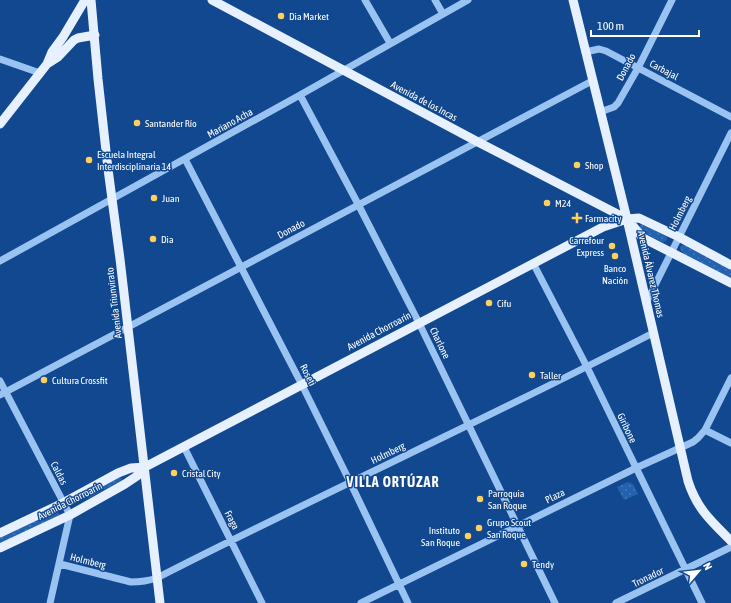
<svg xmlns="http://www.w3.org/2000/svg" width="731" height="603" font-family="'Asap Condensed',sans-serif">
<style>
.green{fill:url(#green-dots)}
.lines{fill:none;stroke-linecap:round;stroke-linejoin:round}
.minor{stroke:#9bc3f2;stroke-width:7}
.major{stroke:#e6f0ff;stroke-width:9}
.poi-dot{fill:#ffd05c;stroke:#11488f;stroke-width:1.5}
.labels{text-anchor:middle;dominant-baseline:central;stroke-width:3;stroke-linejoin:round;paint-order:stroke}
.poi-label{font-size:10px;fill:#fff;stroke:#11488f;text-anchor:start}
.street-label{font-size:10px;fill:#fff;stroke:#11488f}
.district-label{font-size:14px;font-weight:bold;letter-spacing:1px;fill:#fff;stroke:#11488f}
</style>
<defs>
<pattern id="green-dots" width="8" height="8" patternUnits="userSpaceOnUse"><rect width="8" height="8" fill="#2362ae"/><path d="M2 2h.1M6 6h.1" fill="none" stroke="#447aba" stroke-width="1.8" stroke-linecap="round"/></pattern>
</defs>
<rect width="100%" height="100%" fill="#11488f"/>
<!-- green -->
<path class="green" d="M641,224L667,236V240L664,242H662L640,231L639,228Z
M682,245H684L731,268V278L684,254L680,249V247Z
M120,475L122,480L89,498L87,493Z
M628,482L633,484L638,494L624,500L617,487Z
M57,510L59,515L0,544V537Z"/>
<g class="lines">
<!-- minor -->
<path class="minor" d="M365,0L390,43
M435,0L443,14
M585,52L599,49L606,51L731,117
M0,59L40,73
M300,95L358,204L419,323L555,603
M600,112L614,107L618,103L638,68L672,0
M185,159L302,385L350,482L408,603
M0,261L300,95L468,0
M533,263L587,367L702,603
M646,303L731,133
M0,381L70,515L50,603
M0,395L592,81
M705,430L731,443
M184,447L262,603
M60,564L131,582C141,582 148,581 157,578C321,494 489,418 653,333
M361,603L636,468L693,442L698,438L705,430L731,378
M616,603L731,547"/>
<!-- major -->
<path class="major" d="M91,0L98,79L108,169L120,259L160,603
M212,0L478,142L627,219L643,238L731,283
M573,0L627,219L688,481C697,509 711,521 731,541
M47,64L52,52L63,37L85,0
M0,124L47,64L58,57L74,40L78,38L95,35
M0,533L63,503L118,473L131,468L145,467
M0,548L70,515L125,484L137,476L145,467L603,227L627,219L639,218L679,237L731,265"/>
</g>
<!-- markers -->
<g class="poi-dot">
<circle cx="281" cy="16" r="4"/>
<circle cx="137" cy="123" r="4"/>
<circle cx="89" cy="160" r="4"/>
<circle cx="577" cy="165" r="4"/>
<circle cx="154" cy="198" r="4"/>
<circle cx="547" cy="203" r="4"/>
<path d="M575 212h4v4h4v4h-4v4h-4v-4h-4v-4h4z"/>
<circle cx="153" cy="239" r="4"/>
<circle cx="612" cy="246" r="4"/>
<circle cx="615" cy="256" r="4"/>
<circle cx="489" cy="303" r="4"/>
<circle cx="532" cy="375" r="4"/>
<circle cx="44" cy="380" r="4"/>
<circle cx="174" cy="473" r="4"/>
<circle cx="480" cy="499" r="4"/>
<circle cx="479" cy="528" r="4"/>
<circle cx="468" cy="536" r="4"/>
<circle cx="524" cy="564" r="4"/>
</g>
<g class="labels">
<!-- poi labels -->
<g class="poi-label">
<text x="289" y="16">Dia Market</text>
<text x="145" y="123">Santander Río</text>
<text x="97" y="154">Escuela Integral<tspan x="97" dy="12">Interdisciplinaria 14</tspan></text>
<text x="585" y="165">Shop</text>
<text x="162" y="198">Juan</text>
<text x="555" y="203">M24</text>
<text x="585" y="218">Farmacity</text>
<text x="161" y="239">Dia</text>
<text x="604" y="240" text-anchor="end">Carrefour<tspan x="604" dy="12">Express</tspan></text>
<text x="615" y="268" text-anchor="middle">Banco<tspan x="615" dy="12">Nación</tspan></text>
<text x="497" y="303">Cifu</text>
<text x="540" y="375">Taller</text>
<text x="52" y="380">Cultura Crossfit</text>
<text x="182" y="473">Cristal City</text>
<text x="488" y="493">Parroquia<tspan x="488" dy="12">San Roque</tspan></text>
<text x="487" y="522">Grupo Scout<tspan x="487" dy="12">San Roque</tspan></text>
<text x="460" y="530" text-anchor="end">Instituto<tspan x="460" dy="12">San Roque</tspan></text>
<text x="532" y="564">Tendy</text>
</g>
<!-- street labels -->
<g class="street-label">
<text transform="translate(626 67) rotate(-62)">Donado</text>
<text transform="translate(664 70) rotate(28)">Carbajal</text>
<text transform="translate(424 101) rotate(28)">Avenida de los Incas</text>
<text transform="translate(230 123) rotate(-29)">Mariano Acha</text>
<text transform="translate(680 213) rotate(-63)">Holmberg</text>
<text transform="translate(291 229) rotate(-28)">Donado</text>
<text transform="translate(651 274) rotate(77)">Avenida Álvarez Thomas</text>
<text transform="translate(114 303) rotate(-97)">Avenida Triunvirato</text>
<text transform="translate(379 331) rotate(-28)">Avenida Chorroarín</text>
<text transform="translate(440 343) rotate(64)">Charlone</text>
<text transform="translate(308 375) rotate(63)">Roseti</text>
<text transform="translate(627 428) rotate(64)">Giribone</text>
<text transform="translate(388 453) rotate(-26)">Holmberg</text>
<text transform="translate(59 473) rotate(62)">Caldas</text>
<text transform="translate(555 496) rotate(-26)">Plaza</text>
<text transform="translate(70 501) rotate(-27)">Avenida Chorroarín</text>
<text transform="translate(232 520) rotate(63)">Fraga</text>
<text transform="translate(88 561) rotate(14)">Holmberg</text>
<text transform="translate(648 577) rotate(-26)">Tronador</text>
</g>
<!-- district labels -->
<g class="district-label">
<text x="393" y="482">VILLA ORTÚZAR</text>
</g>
</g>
<!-- north arrow -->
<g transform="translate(699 571) rotate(62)" stroke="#11488f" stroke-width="3" paint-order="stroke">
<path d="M0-3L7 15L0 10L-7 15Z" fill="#ffffff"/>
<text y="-6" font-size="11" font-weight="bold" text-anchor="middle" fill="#ffffff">N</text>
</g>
<!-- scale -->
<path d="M591 30v6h108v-6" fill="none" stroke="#ffffff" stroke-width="2"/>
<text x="597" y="30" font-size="12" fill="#ffffff" stroke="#11488f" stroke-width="3" paint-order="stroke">100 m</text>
</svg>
